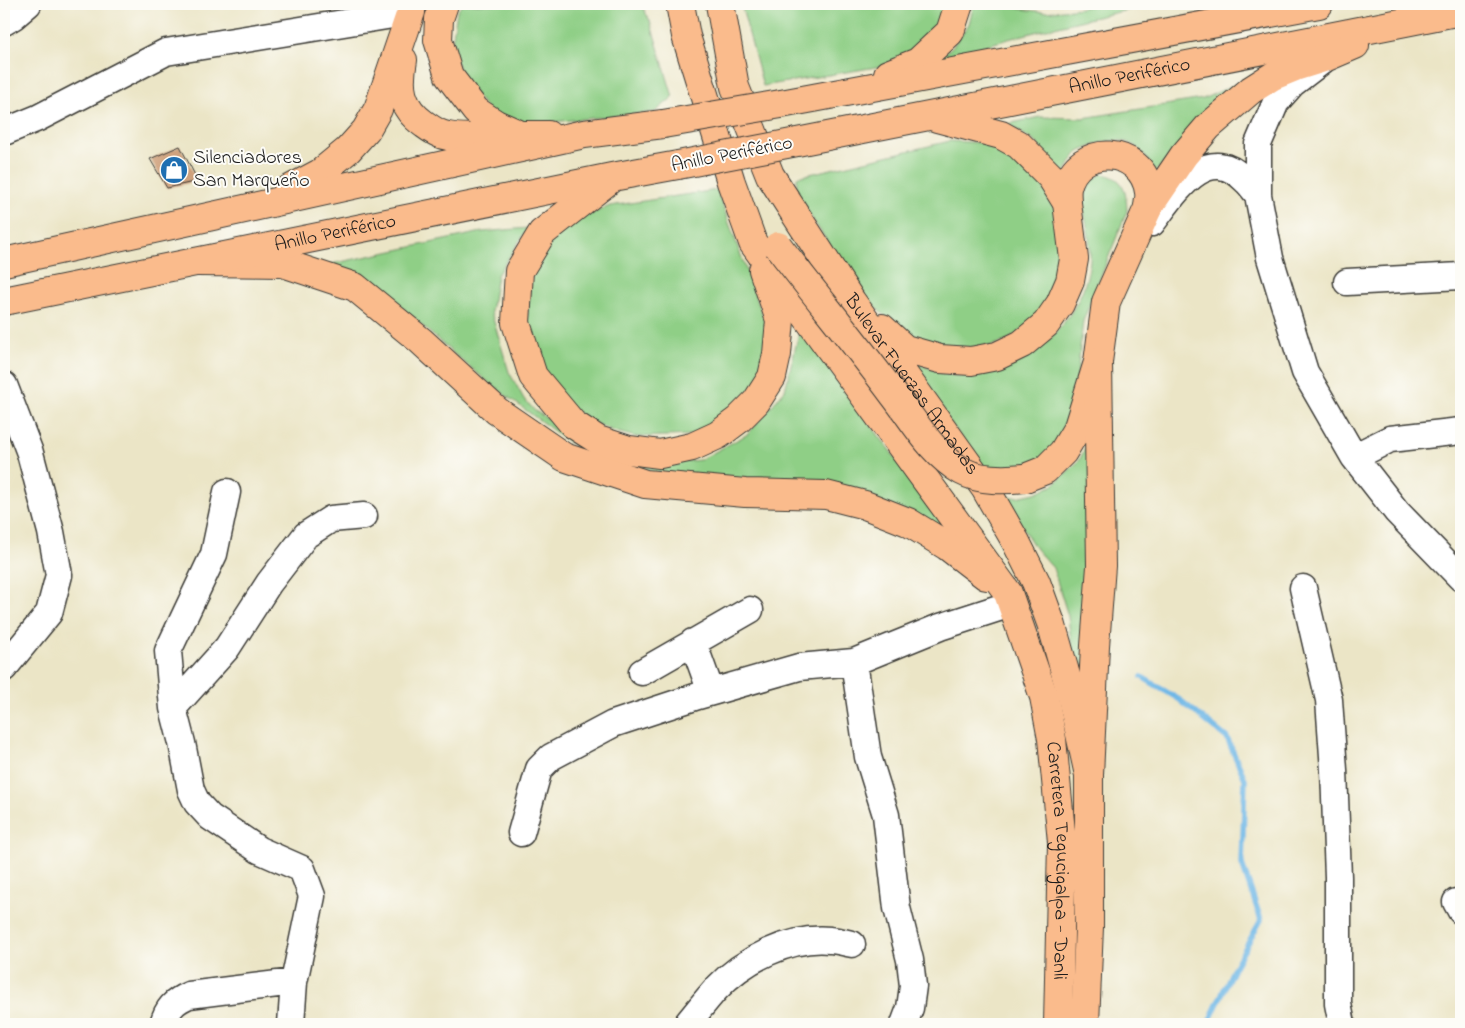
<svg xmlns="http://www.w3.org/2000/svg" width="1465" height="1028" font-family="'Indie Flower',sans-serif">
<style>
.green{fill:#8fcf86;stroke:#567651}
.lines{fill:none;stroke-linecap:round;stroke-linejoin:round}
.stream{stroke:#6eb7e6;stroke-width:5.5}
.building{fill:#cc9b74}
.minor-casing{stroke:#3b3a36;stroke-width:29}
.highway-casing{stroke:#3b3a36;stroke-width:30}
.minor{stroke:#fff;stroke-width:26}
.highway{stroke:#fabb8c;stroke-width:28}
.highway-bridge-casing{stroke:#3b3a36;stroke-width:30;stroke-linecap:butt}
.highway-bridge{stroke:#fabb8c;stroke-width:28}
.labels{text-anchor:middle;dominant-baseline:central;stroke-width:4;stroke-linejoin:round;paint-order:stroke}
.street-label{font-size:20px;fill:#1c1c1c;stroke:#fdfcf7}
.poi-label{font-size:20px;fill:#1c1c1c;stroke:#fdfcf7;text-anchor:start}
</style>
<rect width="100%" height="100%" fill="#fdfcf7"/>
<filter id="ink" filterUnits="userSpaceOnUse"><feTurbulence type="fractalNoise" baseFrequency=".02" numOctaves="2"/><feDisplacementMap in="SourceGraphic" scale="10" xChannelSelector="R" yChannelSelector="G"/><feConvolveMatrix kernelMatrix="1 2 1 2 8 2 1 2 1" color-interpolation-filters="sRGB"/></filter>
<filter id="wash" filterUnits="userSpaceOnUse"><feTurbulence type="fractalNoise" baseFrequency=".0096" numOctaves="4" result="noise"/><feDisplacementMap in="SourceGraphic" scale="20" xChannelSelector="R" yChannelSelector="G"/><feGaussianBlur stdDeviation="1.12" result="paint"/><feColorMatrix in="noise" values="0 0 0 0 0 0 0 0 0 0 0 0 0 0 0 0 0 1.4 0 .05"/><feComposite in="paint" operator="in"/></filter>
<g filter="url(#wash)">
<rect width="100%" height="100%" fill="#ebe5c6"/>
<!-- green -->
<path class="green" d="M463,4H641L650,21L673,97L655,112L531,124L491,113L465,83L451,49L457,11Z
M741,4H947L939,21L916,48L888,65L763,86Z
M974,4H1006L1020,9L1045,12L1081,8L1096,4H1156C1099,16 1043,29 987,45C968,51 953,62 933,64L953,46L969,24Z
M1265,76L1199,128L1154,173C1143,141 1119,133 1090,147C1086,149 1082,150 1079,152C1072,157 1065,174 1060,181L1037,143L1007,124L1040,117L1083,118L1203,99L1233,85Z
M950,141L986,143L1029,163L1060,215L1063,273L1050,300L1033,321L1007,341L972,351L927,345L904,333L876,308L860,291L796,194L797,177Z
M1101,174C1124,177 1126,189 1127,211L1083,321L1075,395L1074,423L1048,459L989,474L899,355C915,362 943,376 959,376C1022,378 1084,322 1090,260C1091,240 1086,220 1081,200L1091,182Z
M717,190L767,327V358L749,402L697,435L636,437L613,431L588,420L557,396L526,332L532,268L547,243L574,221L610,206Z
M528,228L497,275L491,312L509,372L524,399L535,411L575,435L658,464L700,460L748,434L785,390L800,329L953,536L747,481L609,467L569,442L493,386L453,353L390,297L331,264L482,232Z
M1095,428L1086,684L1075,675L1068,616L1053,568L1036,549L1003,497H1017L1035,493L1052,486L1079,461Z"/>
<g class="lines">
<!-- stream -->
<path class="stream" d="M1142,677L1180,700L1227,738L1245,779L1242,864L1261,920L1234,968L1208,1024"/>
</g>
<g id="blocks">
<!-- building -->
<path class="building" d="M180,146L198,181L167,188L150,159Z"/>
</g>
</g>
<g filter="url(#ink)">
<use href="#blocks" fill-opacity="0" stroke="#3b3a36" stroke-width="1"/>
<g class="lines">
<defs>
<path id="minor" d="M4,22L14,16L28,4
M1322,61L1292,84L1276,102L1258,144V195L1270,258L1305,372L1354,457L1397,512L1461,578
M4,132L38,118L166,52L411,12L414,4
M1152,223C1174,195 1206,140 1245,180C1250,184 1254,190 1258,195
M1347,282L1461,276
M4,385L30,453L51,532L59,575L49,613L4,668
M1354,457L1390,439L1461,431
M227,492L214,554L168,651L173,708L182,743L191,790L197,803L210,817L259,850L302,869L312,896L294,982L291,1024
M1303,588L1329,700L1334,770L1338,877V1004L1342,1024
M693,642L711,692
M854,662L868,757L886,815L897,908L910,960L913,986L910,1008L904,1024
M642,672L750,610
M173,708L227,648L269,583L306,535L331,519L364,516
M521,833L539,769L551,757L613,724L698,696L799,667L854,662L940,627L1011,604
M1456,902L1461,911
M163,1024C167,1009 174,1001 189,995L294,982
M687,1024C697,1012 706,1000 716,989C743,960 790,936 830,940C837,940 845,943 852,944"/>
<g id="highway">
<path d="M444,4L439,19L438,40L449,76L476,111L496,124L521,135H548"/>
<path id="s1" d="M680,4L686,36L731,182L753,243L1008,593L1044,697L1052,739L1062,842L1058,1024"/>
<path id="s2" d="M720,4L735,87L770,175L852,302L985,488L1016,542L1036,582L1052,626L1071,693L1089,775"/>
<path d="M403,60C398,87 400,107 424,124C431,129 439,135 448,136C465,140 498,136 517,136"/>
<path d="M888,74L918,62L950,32L959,4"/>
<path d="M781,104L1319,4"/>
<path id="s3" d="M797,142L1461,11"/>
<path d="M608,181L542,233L519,271L516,323L533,376L573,424L598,440L629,450L660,454L692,447L718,435L738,420L756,402L772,377L777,354L780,320L763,270"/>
<path d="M288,190L320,173L348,150L366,130L378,109L411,12"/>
<path d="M1067,203C1067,198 1066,193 1067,188C1077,142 1143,146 1149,192C1150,197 1148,203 1148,208"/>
<path d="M4,262L584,134L663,124"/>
<path d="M198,262L283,263L355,287L421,341L497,411L564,457L645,484L745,493L826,495L865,505L908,522L947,546L986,576"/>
<path id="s4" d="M4,301L612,177L678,165"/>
<path d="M882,328L905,349L940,359L971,361L997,356L1022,344L1046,324L1060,304L1070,281L1074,259L1067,203L1051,177L1019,145L1001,135L937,118"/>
<path d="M1025,478L1045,470L1063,452L1078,427L1098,362L1106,302L1148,208L1184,155L1208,127L1251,90L1273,76L1295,67L1327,57L1355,45"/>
<path d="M1085,1024L1089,927V775L1095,646L1101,566L1098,362"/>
</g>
</defs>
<!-- minor casing -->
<use href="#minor" class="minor-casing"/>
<!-- highway casing -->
<use href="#highway" class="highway-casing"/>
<!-- minor -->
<use href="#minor" class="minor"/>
<!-- highway -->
<use href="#highway" class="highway"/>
<defs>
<path id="highway-bridge" d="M663,124L781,104
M678,165L797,142
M778,246C816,296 857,345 894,395C915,422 932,454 962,471C980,481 1005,480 1025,478"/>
</defs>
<!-- highway-bridge casing -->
<use href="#highway-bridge" class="highway-bridge-casing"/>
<!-- highway-bridge -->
<use href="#highway-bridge" class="highway-bridge"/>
</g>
</g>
<!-- icons -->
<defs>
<symbol id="shop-disc" viewBox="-11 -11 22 22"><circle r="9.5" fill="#1f6fb2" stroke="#fdfcf7"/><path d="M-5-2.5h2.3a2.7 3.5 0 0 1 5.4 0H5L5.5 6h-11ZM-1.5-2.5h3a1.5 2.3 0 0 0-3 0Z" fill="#fff"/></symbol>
</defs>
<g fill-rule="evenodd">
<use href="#shop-disc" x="158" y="154" width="32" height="32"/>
</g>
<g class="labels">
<!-- street labels -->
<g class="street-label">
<text stroke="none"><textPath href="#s3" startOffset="339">Anillo Periférico</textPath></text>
<text transform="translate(732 155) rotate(-11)">Anillo Periférico</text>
<text stroke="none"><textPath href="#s4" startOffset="338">Anillo Periférico</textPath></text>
<text stroke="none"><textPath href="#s2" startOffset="432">Bulevar Fuerzas Armadas</textPath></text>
<text stroke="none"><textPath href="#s1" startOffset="958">Carretera Tegucigalpa - Danli</textPath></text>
</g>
<!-- poi labels -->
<g class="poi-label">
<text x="193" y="158">Silenciadores<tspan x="193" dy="23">San Marqueño</tspan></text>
</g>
</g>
<!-- margin -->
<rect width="1465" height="1028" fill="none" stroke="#fdfcf7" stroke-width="20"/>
</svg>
